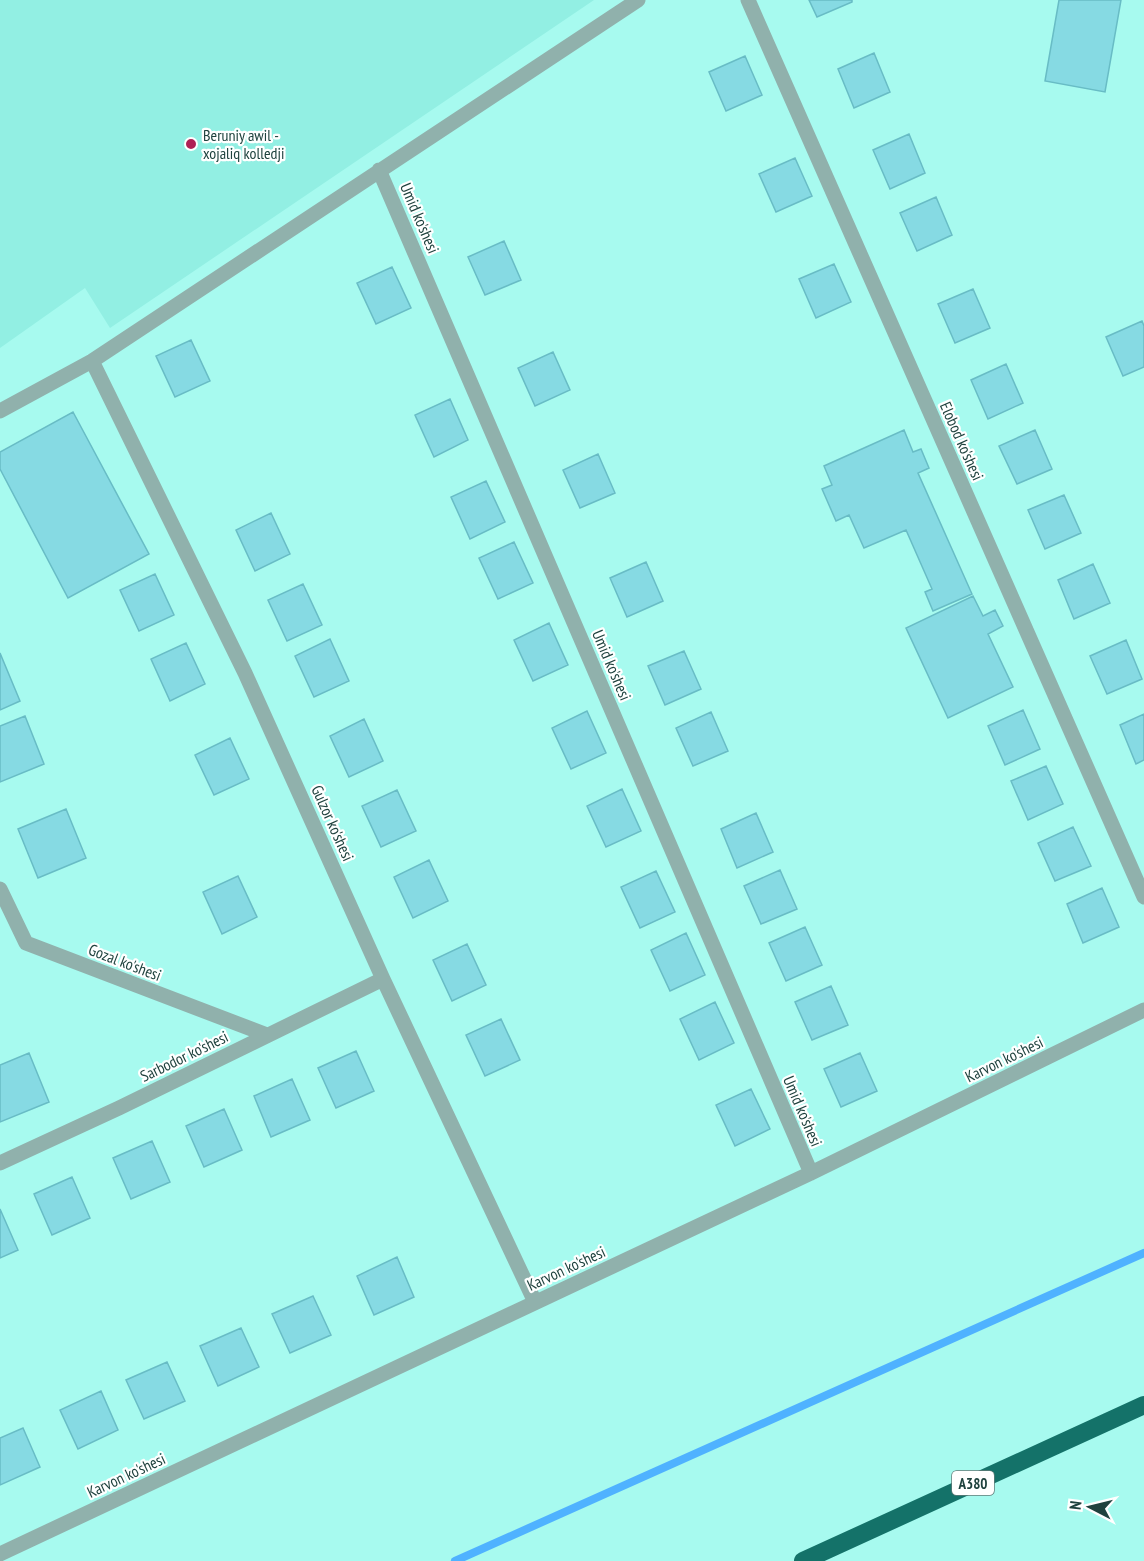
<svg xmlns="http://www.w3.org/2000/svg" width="1144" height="1561" font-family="'PT Sans Narrow',sans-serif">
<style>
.built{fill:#92efe3}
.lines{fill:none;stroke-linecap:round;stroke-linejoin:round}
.stream{stroke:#4fb2ff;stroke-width:8}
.building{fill:#86dae3;stroke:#68bcc5;stroke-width:1.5}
.street{stroke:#90b1ac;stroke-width:15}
.highway{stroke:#147269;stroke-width:18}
.poi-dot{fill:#af2055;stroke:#fff;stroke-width:2}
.labels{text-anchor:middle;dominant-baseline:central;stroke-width:4.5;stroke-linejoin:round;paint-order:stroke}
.shield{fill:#fff;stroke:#627b78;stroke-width:1.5}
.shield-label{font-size:15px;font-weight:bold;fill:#1f423e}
.poi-label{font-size:16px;fill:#1f423e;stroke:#fff;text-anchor:start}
.street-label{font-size:16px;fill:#1f423e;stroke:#fff}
</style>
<rect width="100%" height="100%" fill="#a7faef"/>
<!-- built -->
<path class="built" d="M0,0H594L110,328L85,288L0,348Z"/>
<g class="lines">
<!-- stream -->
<path class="stream" d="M455,1561L1144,1253"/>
</g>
<!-- building -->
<path class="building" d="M809,0H852V2L817,17Z
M1059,0H1121L1105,92L1045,81Z
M874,53L890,92L854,108L838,69Z
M745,56L762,95L726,111L709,72Z
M909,134L925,173L890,189L873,150Z
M795,158L812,196L776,212L759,174Z
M936,197L952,235L917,251L900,213Z
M504,241L521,280L485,295L468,257Z
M834,264L851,302L816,318L799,279Z
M392,267L411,308L376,324L357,283Z
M973,289L990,328L955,343L938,304Z
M1142,321L1144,326V367L1123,376L1106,337Z
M191,340L210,381L175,397L156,356Z
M553,352L570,390L535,406L518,368Z
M1006,364L1023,403L988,419L971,380Z
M450,399L468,440L434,457L415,415Z
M73,412L149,554L68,598L0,469V452Z
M904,430L913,452L921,449L929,468L918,473L972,594L933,611L925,592L932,589L906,530L864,548L849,515L836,521L822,489L832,485L824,466Z
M1035,430L1052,469L1017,484L999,446Z
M598,454L615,493L580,508L563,470Z
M486,481L505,522L470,539L451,497Z
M1064,495L1081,533L1045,549L1028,510Z
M271,513L290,554L255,571L236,530Z
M514,542L533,583L498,599L479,558Z
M646,562L663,601L627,617L610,578Z
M1093,564L1110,603L1074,619L1058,580Z
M155,574L174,615L139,631L120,590Z
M303,584L322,625L287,641L268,600Z
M973,596L983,616L995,610L1003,626L988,634L1013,687L948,718L906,628Z
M549,623L568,665L533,681L514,640Z
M330,639L349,681L314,697L295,656Z
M1126,640L1142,679L1107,694L1090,656Z
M186,643L205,684L170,701L151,659Z
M684,651L701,689L665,705L648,666Z
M0,653L20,701L0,710Z
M1023,710L1040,749L1005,765L988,726Z
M587,711L606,753L571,769L552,728Z
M711,712L728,751L693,766L676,728Z
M1144,714V760L1136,764L1120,725Z
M25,716L44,764L0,782V726Z
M364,719L383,761L349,777L330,736Z
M230,738L249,779L214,795L195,755Z
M1046,766L1063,804L1028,820L1011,781Z
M622,789L641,831L606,847L587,806Z
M397,790L416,831L381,847L362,806Z
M66,809L86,858L38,878L18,829Z
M756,813L773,852L737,868L721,829Z
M1073,827L1091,866L1055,881L1038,843Z
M429,860L448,901L413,918L394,877Z
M780,870L797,909L761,924L744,886Z
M656,871L675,912L640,928L621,887Z
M238,876L257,917L222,934L203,892Z
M1102,888L1119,927L1083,943L1067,904Z
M805,927L822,965L786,981L769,943Z
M686,933L705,975L670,991L651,950Z
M467,944L486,985L452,1001L433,960Z
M831,986L848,1025L812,1040L795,1002Z
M715,1002L734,1043L699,1060L680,1019Z
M501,1019L520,1060L485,1076L466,1035Z
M356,1051L374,1091L336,1108L318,1068Z
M29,1053L49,1102L0,1122V1065Z
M860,1053L877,1091L841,1107L824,1069Z
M292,1079L310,1120L271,1137L254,1096Z
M751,1089L770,1129L735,1146L716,1105Z
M224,1109L242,1150L204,1167L186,1126Z
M152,1141L170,1182L131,1199L113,1158Z
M72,1177L90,1218L52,1235L34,1194Z
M0,1209L18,1250L0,1258Z
M397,1257L414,1297L374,1315L357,1276Z
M313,1296L331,1335L290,1353L272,1314Z
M241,1328L259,1367L218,1386L200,1346Z
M167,1362L185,1401L144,1419L126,1380Z
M101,1391L118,1430L78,1449L60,1410Z
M23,1428L40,1467L0,1485V1438Z"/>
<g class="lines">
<!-- street -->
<path class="street" d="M748,0L1144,897
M379,170L811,1173
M92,361L245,673L383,979L535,1302
M0,411L92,361L638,0
M0,889L26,943L267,1035
M0,1163L119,1108L383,979
M0,1554L811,1173L1144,1010"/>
<!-- highway -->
<path class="highway" d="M803,1561L1144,1405"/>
</g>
<!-- markers -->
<circle class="poi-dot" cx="191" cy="144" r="6"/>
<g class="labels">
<!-- shield labels -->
<rect class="shield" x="952" y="1471" width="42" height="24" rx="4.5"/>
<g class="shield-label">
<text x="973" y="1483">A380</text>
</g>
<!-- poi labels -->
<g class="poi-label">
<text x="203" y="135">Beruniy awil -<tspan x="203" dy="18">xojaliq kolledji</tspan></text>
</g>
<!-- street labels -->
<g class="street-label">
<text transform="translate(420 218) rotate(67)">Umid ko'shesi</text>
<text transform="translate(962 441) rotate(66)">Elobod ko'shesi</text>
<text transform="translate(612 665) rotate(67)">Umid ko'shesi</text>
<text transform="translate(333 823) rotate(66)">Gulzor ko'shesi</text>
<text transform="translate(125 962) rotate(21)">Gozal ko'shesi</text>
<text transform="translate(184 1056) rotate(-26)">Sarbodor ko'shesi</text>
<text transform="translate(1004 1059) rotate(-26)">Karvon ko'shesi</text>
<text transform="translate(803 1111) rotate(67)">Umid ko'shesi</text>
<text transform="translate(566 1268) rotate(-25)">Karvon ko'shesi</text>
<text transform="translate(126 1475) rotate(-25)">Karvon ko'shesi</text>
</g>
</g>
<!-- north arrow -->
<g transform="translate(1090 1507) rotate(277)" stroke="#ffffff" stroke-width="4.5" paint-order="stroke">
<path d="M0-4.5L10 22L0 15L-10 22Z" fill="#1f423e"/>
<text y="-9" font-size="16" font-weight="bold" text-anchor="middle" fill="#1f423e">N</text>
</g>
</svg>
